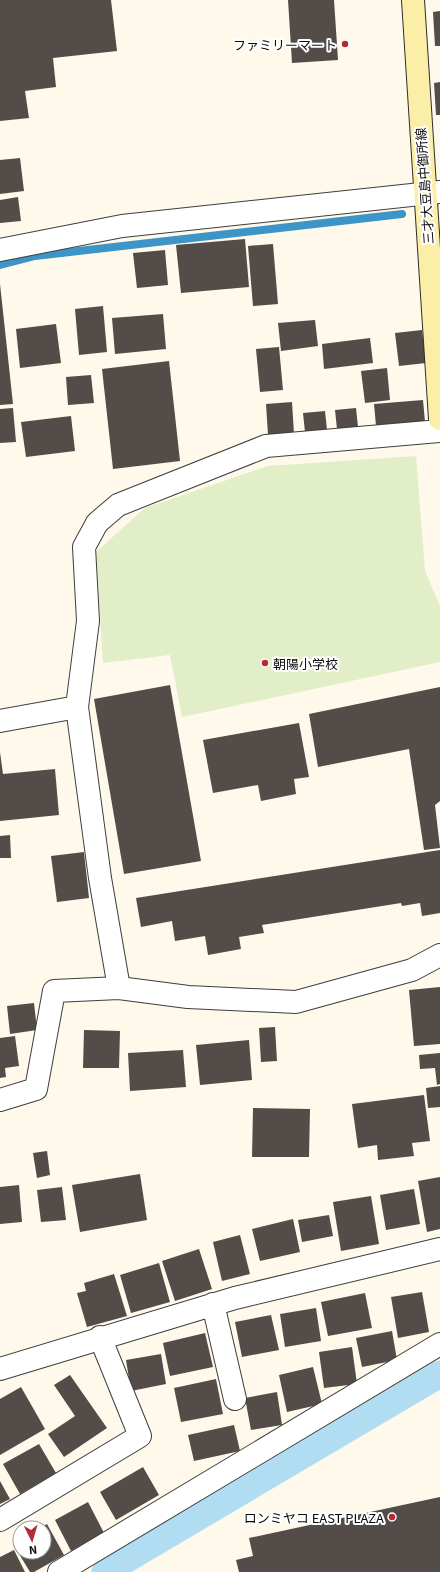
<svg xmlns="http://www.w3.org/2000/svg" width="440" height="1572" font-family="Georgia,'Noto Sans JP',serif">
<style>
.pitch{fill:#e2eec8}
.lines{fill:none;stroke-linecap:round;stroke-linejoin:round}
.stream{stroke:#3c94c7;stroke-width:8}
.canal{stroke:#b1ddf3;stroke-width:27}
.building{fill:#534c48}
.street-casing{stroke:#3e3e3e;stroke-width:24}
.secondary-casing{stroke:#2d2d2d;stroke-width:24}
.street{stroke:#fff;stroke-width:22}
.secondary{stroke:#fbefa8;stroke-width:22}
.poi-dot{fill:#b42a36;stroke:#fff;stroke-width:1.5}
.labels{text-anchor:middle;dominant-baseline:central;stroke-width:4;stroke-linejoin:round;paint-order:stroke}
.poi-label{font-size:13px;fill:#0b0b0b;stroke:#fff;text-anchor:end}
.street-label{font-size:13px;fill:#0b0b0b;stroke:#fff}
</style>
<rect width="100%" height="100%" fill="#fef9ea"/>
<!-- pitch -->
<path class="pitch" d="M416,456L425,571L440,606V662L182,717L170,655L103,663L96,552L145,508L268,466Z"/>
<g class="lines">
<!-- stream -->
<path class="stream" d="M0,265L35,256L402,214"/>
<!-- canal -->
<path class="canal" d="M105,1572L440,1374"/>
</g>
<!-- building -->
<path class="building" d="M0,0H111L117,51L53,58L56,87L25,91L29,118L0,121Z
M288,0H334L338,60L292,63Z
M440,11V46H435L433,12Z
M440,82V115H436L434,83Z
M20,158L24,191L0,194V160Z
M18,197L21,221L0,223V200Z
M245,239L249,287L181,293L176,245Z
M273,244L278,304L253,306L248,246Z
M165,250L168,285L137,288L133,253Z
M0,284L13,404L0,405Z
M103,306L107,352L79,355L75,309Z
M163,314L166,349L115,354L112,318Z
M315,320L318,346L281,351L278,323Z
M56,324L61,363L20,368L16,329Z
M422,330L426,363L399,366L395,333Z
M370,338L373,363L324,369L322,344Z
M279,347L283,390L260,392L256,349Z
M169,361L180,461L113,469L102,369Z
M387,368L390,400L365,403L361,371Z
M91,375L94,403L68,405L66,377Z
M423,400L425,422L376,426L374,404Z
M292,402L294,434L268,435L266,404Z
M13,408L16,442L0,443V409Z
M356,408L358,427L337,429L335,410Z
M325,411L327,430L305,432L303,413Z
M71,416L75,451L26,457L21,422Z
M170,685L201,861L124,874L94,699Z
M440,687V801L435,805L440,848L424,850L409,749L318,767L309,714Z
M299,723L309,777L294,779L296,794L261,801L258,785L213,793L203,740Z
M0,752L3,774L55,769L59,815L0,821Z
M10,835L11,858H0V836Z
M440,850V913L422,916L420,903L402,906L401,903L262,925L264,933L239,937L241,949L208,955L205,936L175,941L172,921L141,927L136,898Z
M84,852L89,898L57,902L51,856Z
M440,987V1044L414,1046L409,990Z
M34,1003L37,1030L10,1034L7,1006Z
M275,1027L277,1061L261,1062L259,1028Z
M84,1030L120,1031L119,1068H83Z
M15,1036L19,1066L5,1068L6,1077L0,1078V1038Z
M249,1040L252,1080L200,1085L196,1045Z
M183,1050L186,1087L130,1091L128,1053Z
M440,1053V1084L437,1085L435,1068L420,1069L419,1055Z
M440,1086V1107L428,1108L426,1088Z
M424,1095L430,1141L412,1143L414,1156L378,1160L377,1145L358,1148L352,1104Z
M253,1108L310,1109L309,1157H252Z
M47,1151L50,1175L37,1178L33,1153Z
M140,1174L147,1220L80,1232L72,1185Z
M440,1177V1229L427,1232L418,1181Z
M19,1185L22,1222L0,1224V1187Z
M62,1187L66,1220L41,1222L37,1190Z
M414,1189L420,1224L386,1230L380,1195Z
M371,1196L379,1244L341,1251L333,1202Z
M329,1215L333,1236L302,1242L298,1220Z
M293,1219L300,1252L260,1261L252,1229Z
M240,1235L250,1274L222,1281L213,1242Z
M199,1249L212,1289L175,1301L162,1261Z
M159,1263L170,1302L131,1313L120,1275Z
M114,1274L127,1316L87,1327L77,1293L86,1291L84,1283Z
M422,1292L429,1332L398,1338L391,1297Z
M365,1293L372,1328L328,1336L321,1302Z
M316,1308L321,1341L285,1347L280,1314Z
M271,1315L279,1350L242,1357L235,1322Z
M392,1331L397,1360L362,1367L356,1338Z
M205,1333L213,1367L170,1376L163,1343Z
M352,1347L357,1384L324,1388L319,1352Z
M161,1354L166,1384L131,1391L126,1360Z
M313,1367L322,1404L287,1412L279,1375Z
M70,1375L107,1428L64,1457L48,1434L75,1416L54,1385Z
M216,1379L223,1414L181,1422L174,1388Z
M21,1387L45,1429L0,1455V1399Z
M277,1392L282,1425L251,1430L245,1398Z
M234,1425L240,1451L194,1461L188,1435Z
M39,1444L56,1473L20,1494L3,1464Z
M143,1467L159,1495L116,1520L100,1492Z
M0,1481L10,1499L0,1504Z
M440,1497V1572H239L236,1560L253,1556L249,1538Z
M88,1502L104,1533L71,1551L55,1520Z
M47,1524L64,1555L34,1572H30L13,1544L20,1540V1552H44V1528H40Z
M14,1550L25,1572H0V1557Z"/>
<g class="lines">
<defs>
<path id="street" d="M0,250L122,226L440,192
M0,721L77,707
M119,988L188,997L296,1002L412,970L440,955
M0,1100L36,1089L54,991L119,988L100,878L77,707L88,621L84,547L97,523L118,505L266,446L440,431
M213,1304L235,1399
M0,1369L235,1298L440,1249
M0,1520L140,1436L100,1337
M59,1572L440,1344"/>
<path id="secondary" d="M413,0L440,419"/>
</defs>
<!-- street casing -->
<use href="#street" class="street-casing"/>
<!-- secondary casing -->
<use href="#secondary" class="secondary-casing"/>
<!-- street -->
<use href="#street" class="street"/>
<!-- secondary -->
<use href="#secondary" class="secondary"/>
</g>
<!-- markers -->
<g class="poi-dot">
<circle cx="345" cy="44" r="4"/>
<circle cx="265" cy="663" r="4"/>
<circle cx="392" cy="1517" r="4"/>
</g>
<g class="labels">
<!-- poi labels -->
<g class="poi-label">
<text x="337" y="44">ファミリーマート</text>
<text x="273" y="663" text-anchor="start">朝陽小学校</text>
<text x="384" y="1517">ロンミヤコ EAST PLAZA</text>
</g>
<!-- street labels -->
<g class="street-label">
<text transform="translate(424 186) rotate(-94)">三才大豆島中御所線</text>
</g>
</g>
<!-- north arrow -->
<g transform="translate(32 1540) rotate(175)"><circle r="19" fill="#ffffff" stroke="#9d9d9d"/>
<path d="M0-3L7 15L0 10L-7 15Z" fill="#b42a36"/>
<text y="-6" font-size="11" font-weight="bold" text-anchor="middle" fill="#0b0b0b">N</text>
</g>
</svg>
